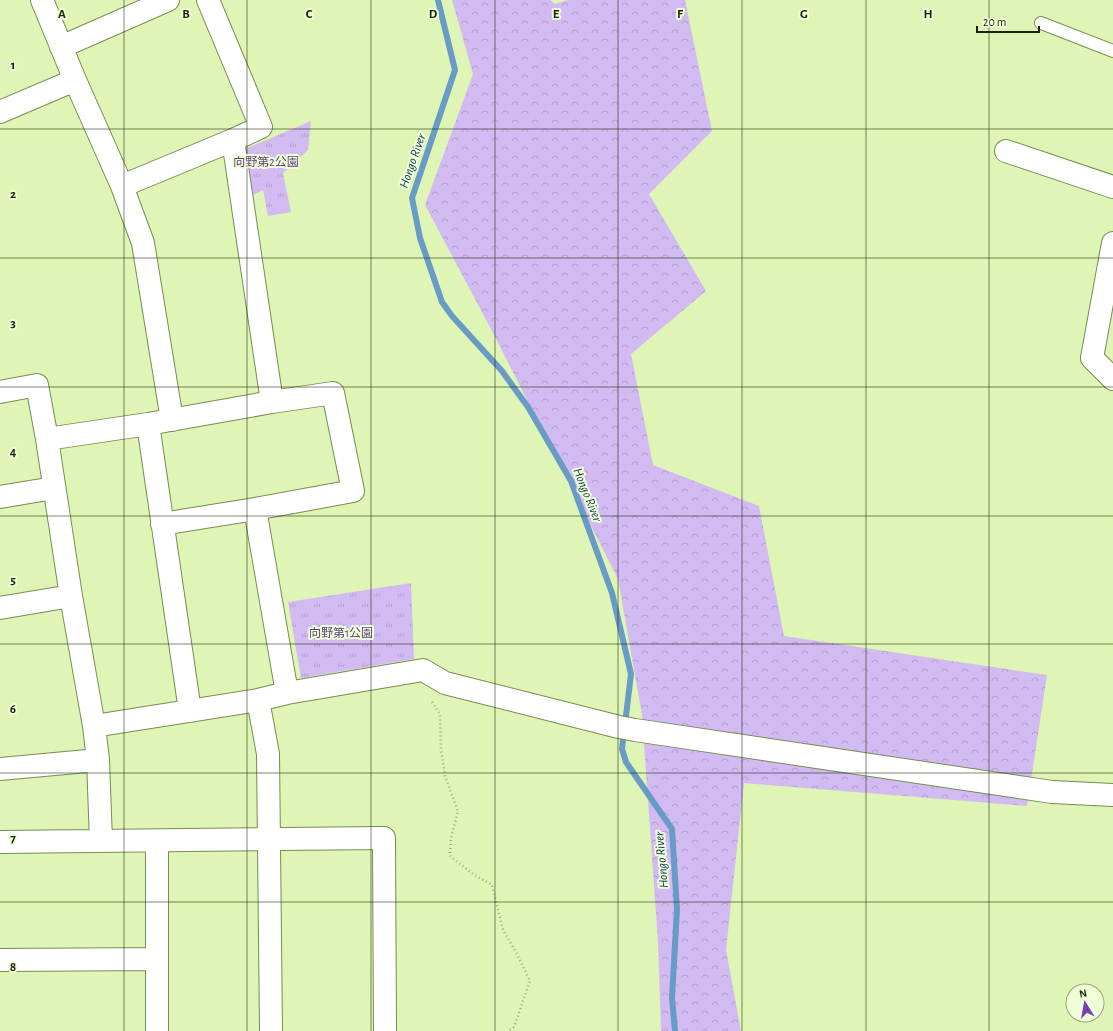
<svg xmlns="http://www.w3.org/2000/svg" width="1113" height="1031" font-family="'Alegreya Sans','Noto Sans JP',sans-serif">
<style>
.forest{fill:url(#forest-crowns)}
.park{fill:url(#park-tufts)}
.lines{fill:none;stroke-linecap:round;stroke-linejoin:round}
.stream{stroke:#689bc5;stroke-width:6}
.lane-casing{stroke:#788c51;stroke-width:14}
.street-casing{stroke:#788c51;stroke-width:24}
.path{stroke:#9dae7c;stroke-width:2.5;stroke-dasharray:1 3;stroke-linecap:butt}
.lane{stroke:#fff;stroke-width:12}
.street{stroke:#fff;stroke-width:22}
.grid{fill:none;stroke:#1b220a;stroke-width:1;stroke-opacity:0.55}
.labels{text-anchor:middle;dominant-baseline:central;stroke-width:4;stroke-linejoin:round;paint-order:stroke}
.park-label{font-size:12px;fill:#5f3f83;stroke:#f0fed8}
.water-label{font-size:13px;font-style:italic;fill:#0e3653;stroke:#f0fed8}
.grid-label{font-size:13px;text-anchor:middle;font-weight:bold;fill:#1b220a;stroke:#f0fed8;stroke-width:4;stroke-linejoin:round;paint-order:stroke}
</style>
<defs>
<pattern id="forest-crowns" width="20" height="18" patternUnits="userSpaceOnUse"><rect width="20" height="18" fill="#d2bbf2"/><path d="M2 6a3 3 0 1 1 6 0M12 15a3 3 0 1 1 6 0" fill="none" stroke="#b4a0ce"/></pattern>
<pattern id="park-tufts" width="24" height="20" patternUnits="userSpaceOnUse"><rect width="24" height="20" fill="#d2bbf2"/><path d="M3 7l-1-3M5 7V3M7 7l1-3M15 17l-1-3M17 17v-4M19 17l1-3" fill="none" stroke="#b4a0ce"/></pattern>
</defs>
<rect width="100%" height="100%" fill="#def5b5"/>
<!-- forest -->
<path class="forest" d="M452,0H550L555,4L568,0H685L712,131L649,194L706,291L631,354L653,465L759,506L784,636L1047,675L1027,806L744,783L726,950L741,1031H661L658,942L642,715L618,579L491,329L425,205L473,74Z"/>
<!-- park -->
<path class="park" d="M311,121L308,150L283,173L291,212L268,216L263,190L251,196L245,149Z
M411,583L414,659L301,678L288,602Z"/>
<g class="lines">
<!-- stream -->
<path class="stream" d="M438,0L455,70L412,198L420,238L442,302L452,316L502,371L528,407L571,481L612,593L631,674L622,749L626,762L672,829L677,909L672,998L675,1031"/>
<defs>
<path id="lane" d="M1041,23L1113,51"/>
<path id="street" d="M42,0L75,80L122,186L143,243L172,420
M61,47L168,0
M0,112L75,80
M233,140L272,402
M1006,151L1113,187
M122,186L233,140L261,127L208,0
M1113,243L1092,358L1113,379
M0,392L37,385L47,439L71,596L94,726L98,760L101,841
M148,424L190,711
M47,439L148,424L272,402L333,393L353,491L255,509L162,524
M0,497L54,488
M255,509L287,693
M0,608L71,596
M258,700L268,754L271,1031
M94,726L258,700L287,693L423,670L445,683L619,727L635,730L1052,792L1113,795
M0,769L98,760
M157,841V1031
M0,842L384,838L385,1031
M0,960L157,959"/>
</defs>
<!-- lane casing -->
<use href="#lane" class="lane-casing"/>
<!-- street casing -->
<use href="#street" class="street-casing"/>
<!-- path -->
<path class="path" d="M432,702L440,714L441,749L445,776L458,811L451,838L450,856L473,874L492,885L503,930L516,952L530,981L514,1027L508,1031"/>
<!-- lane -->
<use href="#lane" class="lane"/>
<!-- street -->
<use href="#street" class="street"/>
</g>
<!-- grid -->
<path class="grid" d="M124,0V1031M247,0V1031M371,0V1031M495,0V1031M618,0V1031M742,0V1031M866,0V1031M989,0V1031M0,129H1113M0,258H1113M0,387H1113M0,516H1113M0,644H1113M0,773H1113M0,902H1113"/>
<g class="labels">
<!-- park labels -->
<g class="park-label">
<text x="266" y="162">向野第2公園</text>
<text x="341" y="633">向野第1公園</text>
</g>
<!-- water labels -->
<g class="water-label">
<text transform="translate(413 161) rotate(-71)">Hongo River</text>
<text transform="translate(587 495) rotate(68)">Hongo River</text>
<text transform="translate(662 860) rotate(-95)">Hongo River</text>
</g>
</g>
<g class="grid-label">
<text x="62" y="18">A</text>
<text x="186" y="18">B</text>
<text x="309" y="18">C</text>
<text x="433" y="18">D</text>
<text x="556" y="18">E</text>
<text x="680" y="18">F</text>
<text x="804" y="18">G</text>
<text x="928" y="18">H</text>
<text x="13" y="69">1</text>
<text x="13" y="198">2</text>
<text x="13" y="327">3</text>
<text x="13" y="456">4</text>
<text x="13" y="584">5</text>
<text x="13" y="713">6</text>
<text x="13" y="842">7</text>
<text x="13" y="971">8</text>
</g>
<!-- north arrow -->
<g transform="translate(1085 1003) rotate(349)"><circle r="19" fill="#f0fed8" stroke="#9ba686"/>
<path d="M0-3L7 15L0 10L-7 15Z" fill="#7a3db3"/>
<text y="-6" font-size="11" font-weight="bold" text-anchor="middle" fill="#1b220a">N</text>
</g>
<!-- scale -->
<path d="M977 26v6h62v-6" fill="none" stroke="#1b220a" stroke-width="2"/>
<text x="983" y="26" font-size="12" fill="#1b220a" stroke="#f0fed8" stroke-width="3" paint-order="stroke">20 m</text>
</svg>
